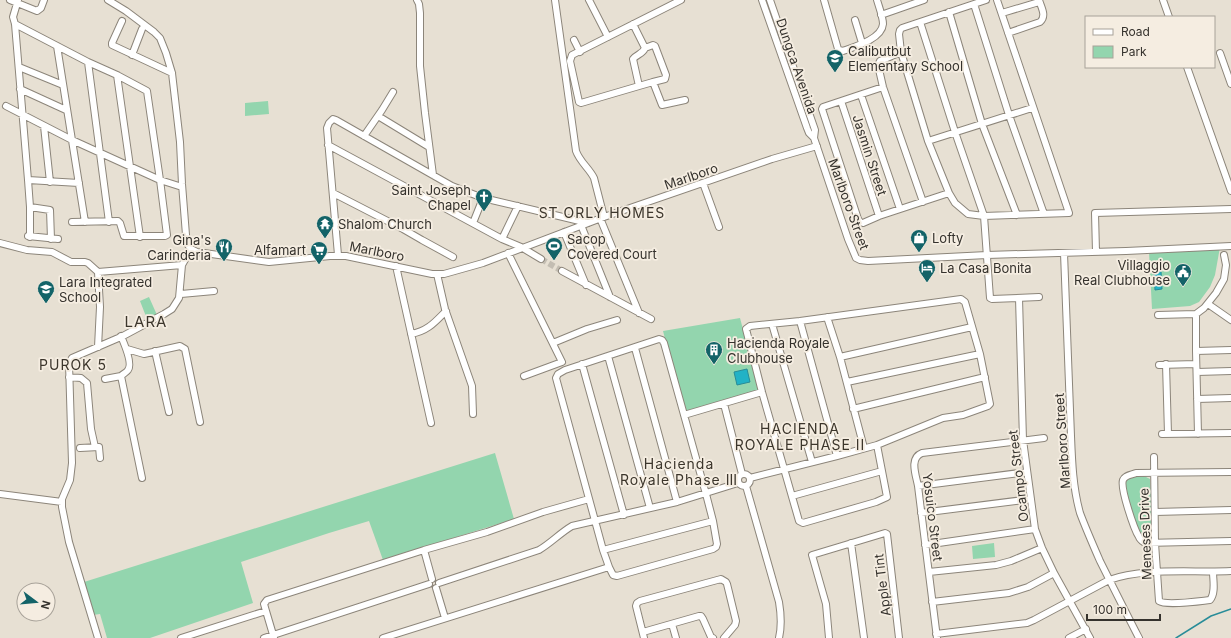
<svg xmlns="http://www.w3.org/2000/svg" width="1231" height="638" font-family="Inter,sans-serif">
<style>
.green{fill:#93d5ae}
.water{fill:#22b2c6;stroke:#288c98}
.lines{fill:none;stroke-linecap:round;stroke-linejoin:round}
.stream{stroke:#288c98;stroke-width:1.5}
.minor-tunnel{stroke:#c3bdb2;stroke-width:6;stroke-dasharray:6 3;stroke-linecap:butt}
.minor-casing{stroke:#8c857a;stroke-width:8}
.minor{stroke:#fff;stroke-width:6}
.labels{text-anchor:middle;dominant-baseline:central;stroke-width:3.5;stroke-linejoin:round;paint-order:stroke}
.poi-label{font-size:13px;fill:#35322d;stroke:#f5ede1;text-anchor:start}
.street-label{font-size:13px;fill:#35322d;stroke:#f5ede1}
.neighbourhood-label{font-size:14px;letter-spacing:1px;fill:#3c362c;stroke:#f5ede1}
.quarter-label{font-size:15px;letter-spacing:1px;fill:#3c362c;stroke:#f5ede1}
</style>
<rect width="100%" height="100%" fill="#e7e0d3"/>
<!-- green -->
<path class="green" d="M268,101L269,114L245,116V103Z
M1220,247L1215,275L1210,287L1199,302L1190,306L1152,309L1149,252Z
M149,297L157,315L147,319L140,301Z
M740,318L760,394L685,415L663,331Z
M495,453L514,519L383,560L369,521L329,533L241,562L253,603L150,638H107L100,614L93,615L84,582Z
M1144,476L1150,479L1153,541L1145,540C1132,527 1128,501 1124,484L1129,478Z
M994,543L995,557L973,559L972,546Z"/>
<!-- water -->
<path class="water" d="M1154,271H1161L1162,289L1155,290Z
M747,369L750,382L737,385L734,372Z"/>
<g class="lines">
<!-- stream -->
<path class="stream" d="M1176,638L1211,616L1231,609"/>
<!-- minor-tunnel -->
<path class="minor-tunnel" d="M541,259L562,271"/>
<defs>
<path id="minor" d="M10,0L37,11L41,8L44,0
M18,0L13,17L15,24L28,180L30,207
M108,0L126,11L154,32L160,38L166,53L172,73L180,142L182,184L186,235L188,245L191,249L197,252L269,262L330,256H346L432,274H444L483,263L604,217L772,159L817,146
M417,0L419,4L420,13V66L425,113L433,175
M555,0L576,151C580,162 589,168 594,178L604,217
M589,0L608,37
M762,0L807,128L809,133L814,138
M770,0L815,130L814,138L848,239L856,258L860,260L868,261L987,255L1126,251L1231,246
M824,0L838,49L839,50L843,51C854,47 882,39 883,24C883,17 879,7 877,0
M986,0L902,28L900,30L899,34L901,52L928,141L949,193L955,203L968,214L984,216L1069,213L997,0
M1163,0L1169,17
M974,4L1009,115L1044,214
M949,12L982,124L1017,215
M1002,13L1039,2
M881,15L924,0
M855,20L862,43
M122,21L112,43V45L172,73
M920,22L955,132L984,216L990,298L992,299L1039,297
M15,24L88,62L117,75L147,91L160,180L167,235L165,236H124L120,223L118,221L72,222
M633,24L645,48C643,54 637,54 633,59L639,86L653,82L662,105L685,100
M1008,33L1040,22C1047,16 1041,7 1039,0
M574,40L580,52
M57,46L85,222
M645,48L653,45L655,46L666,75L665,79L653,82
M901,52L880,61L878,65L883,87L923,202
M1220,53L1231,84
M132,55L142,29
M88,62L109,222
M19,67L63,85
M1187,67L1231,191
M117,75L140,237
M639,86L581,103L579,102L570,61L572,55L681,0
M883,87L823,107L822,109L858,219L860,222L863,223L879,216L949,193
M20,89L66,110
M861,95L900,209
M841,101L879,216
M6,106L72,140L160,180L182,187
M378,116L429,147
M44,126L50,182
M364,136L382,110L393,92
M928,141L1032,108
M328,145L502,239L521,247L541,259
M28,180L79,183
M703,183L719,227
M333,193L403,229L422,240L453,257
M600,218L639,313
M473,223L483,198
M581,225L610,297
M564,232L586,285
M28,236L58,239
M30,237V207L50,210L51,239
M502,239L518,206
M0,243L27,250L52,252L71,262H85L88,263L98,272L100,307L98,347
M1096,252L1095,213L1231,209
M508,253L562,362L524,376
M1064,253L1071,436C1072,462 1073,488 1080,513C1086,529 1093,545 1100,561C1113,587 1126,613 1139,638
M338,255L327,128L329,123L333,119L336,120L452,186L483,198L588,223
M396,266L431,423
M562,271L651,319
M98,272L182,265
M437,274L445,309L472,386L473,414
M181,294L214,291
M1019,298L1023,440L1035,529L1042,548L1054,573L1090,638
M961,299L965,302L980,354L990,404L988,406L963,415L943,418L877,445L887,497L876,502L803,523L799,521L762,392L746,329L750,326L800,321Z
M1208,304L1231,320
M1196,314V351L1198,434
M1158,315L1196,314L1204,308L1216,293L1224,279L1226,265L1224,255
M827,317L840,357L864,448
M800,321L837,456
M772,324L812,462
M411,334C428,331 435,322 446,311
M121,336C124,343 133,364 128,370C127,372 123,374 121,376L142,478
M659,339L662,340L664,343L706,494L713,521L717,544L716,547L713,549L617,576L613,575L609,567L603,550L556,378L558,374L565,370Z
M553,343L587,329L617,320
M635,348L677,502
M127,349L144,354L180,346L185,349L200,422
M155,351L169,412
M1196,351L1231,350
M608,356L650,508
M840,357L972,327
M582,364L624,515
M1166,364L1168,434
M1159,365L1196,364
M1197,372L1231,371
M69,377L81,378L87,383L91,429L95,447
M105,379L121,376
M847,382L980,354
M1197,399L1231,398
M724,404L742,474
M853,409L985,377
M684,415L762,392
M1162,434L1231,433
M80,448L99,447L100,458
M1154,457L1155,543L1159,601C1166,606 1200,601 1210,600C1216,593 1213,580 1213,572
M1231,472L1136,473C1131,475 1125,475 1123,480C1120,488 1134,529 1139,537C1140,540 1142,541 1145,543L1231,541
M738 480a6 6 0 1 1 12 0a6 6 0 1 1-12 0Z
M750,478L837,456L877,445
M746,486L779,602C781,614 782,625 779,638
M918,486L1027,472
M0,494L62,502
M792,496L882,471
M1155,512L1231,510
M921,513L1031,499
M851,543L864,638
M925,545L1035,529
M424,550L432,579
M603,550L713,521
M929,572L996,565L1011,561L1042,548
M439,583L539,550C551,543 560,533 572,526L677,502L738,483
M436,588L445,618
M932,602L1009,593L1028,587L1054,573
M266,611L274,638
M672,624L676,638
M643,632L699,616H701L703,619L711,637L713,638
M936,634L1027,623L1034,620L1109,580C1143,567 1194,573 1231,571
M98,638L69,542L62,507V499L70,480L72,463L69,363L72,358L123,336L164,314L172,309L179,298L182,265L191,249
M181,638L266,611L264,604L267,600L424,550L487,532L543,512L589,499
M264,638L429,584
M383,638L609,567
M644,638L636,606L637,603L640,601L721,579L726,582L727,584L736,621L735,625L724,638
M829,638L826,604L812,555L885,533L887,534L899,638
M937,638L918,486C916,475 909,458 922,453L1044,438
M1069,638L1086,629"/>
</defs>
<!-- minor casing -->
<use href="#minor" class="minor-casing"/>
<!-- minor -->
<use href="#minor" class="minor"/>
</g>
<!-- icons -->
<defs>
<symbol id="school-pin" viewBox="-11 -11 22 30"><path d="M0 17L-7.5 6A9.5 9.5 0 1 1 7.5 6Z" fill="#136368" stroke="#f5ede1"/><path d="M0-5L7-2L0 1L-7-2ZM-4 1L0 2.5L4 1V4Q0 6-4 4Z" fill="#fff"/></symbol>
<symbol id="church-pin" viewBox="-11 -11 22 30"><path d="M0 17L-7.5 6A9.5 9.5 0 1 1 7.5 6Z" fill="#136368" stroke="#f5ede1"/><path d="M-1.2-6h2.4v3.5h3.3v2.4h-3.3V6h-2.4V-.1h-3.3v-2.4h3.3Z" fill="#fff"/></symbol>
<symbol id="temple-pin" viewBox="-11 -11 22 30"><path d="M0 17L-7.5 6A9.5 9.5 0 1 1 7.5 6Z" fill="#136368" stroke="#f5ede1"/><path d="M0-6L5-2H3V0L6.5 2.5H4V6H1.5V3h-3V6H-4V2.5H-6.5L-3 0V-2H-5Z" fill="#fff"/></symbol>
<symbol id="shop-pin" viewBox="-11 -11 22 30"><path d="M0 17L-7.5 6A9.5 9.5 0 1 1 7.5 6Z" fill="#136368" stroke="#f5ede1"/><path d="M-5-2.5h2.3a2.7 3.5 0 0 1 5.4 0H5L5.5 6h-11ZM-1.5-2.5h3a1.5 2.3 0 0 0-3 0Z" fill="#fff"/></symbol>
<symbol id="stadium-pin" viewBox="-11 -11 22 30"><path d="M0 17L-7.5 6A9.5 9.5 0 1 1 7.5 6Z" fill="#136368" stroke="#f5ede1"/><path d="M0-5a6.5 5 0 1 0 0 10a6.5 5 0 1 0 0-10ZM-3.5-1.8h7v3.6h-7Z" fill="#fff"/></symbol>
<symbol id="restaurant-pin" viewBox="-11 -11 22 30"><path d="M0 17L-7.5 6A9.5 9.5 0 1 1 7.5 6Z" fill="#136368" stroke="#f5ede1"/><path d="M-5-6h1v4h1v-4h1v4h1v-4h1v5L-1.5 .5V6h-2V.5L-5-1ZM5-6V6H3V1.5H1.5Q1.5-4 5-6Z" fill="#fff"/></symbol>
<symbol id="supermarket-pin" viewBox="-11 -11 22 30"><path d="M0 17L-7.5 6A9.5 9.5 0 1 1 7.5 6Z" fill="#136368" stroke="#f5ede1"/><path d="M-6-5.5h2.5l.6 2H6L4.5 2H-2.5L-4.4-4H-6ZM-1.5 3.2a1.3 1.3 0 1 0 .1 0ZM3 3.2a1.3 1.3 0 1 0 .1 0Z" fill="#fff"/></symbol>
<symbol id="hotel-pin" viewBox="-11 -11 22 30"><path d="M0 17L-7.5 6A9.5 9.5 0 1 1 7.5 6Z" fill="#136368" stroke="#f5ede1"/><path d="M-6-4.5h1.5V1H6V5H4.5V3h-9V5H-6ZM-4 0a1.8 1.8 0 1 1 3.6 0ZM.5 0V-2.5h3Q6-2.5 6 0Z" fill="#fff"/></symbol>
<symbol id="civic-pin" viewBox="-11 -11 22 30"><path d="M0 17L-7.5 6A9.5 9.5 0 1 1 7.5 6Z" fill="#136368" stroke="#f5ede1"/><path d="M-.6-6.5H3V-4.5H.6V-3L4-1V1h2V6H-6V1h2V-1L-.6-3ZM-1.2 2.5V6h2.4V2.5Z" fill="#fff"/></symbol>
<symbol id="building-pin" viewBox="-11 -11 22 30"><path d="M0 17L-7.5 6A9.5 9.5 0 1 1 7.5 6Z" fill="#136368" stroke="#f5ede1"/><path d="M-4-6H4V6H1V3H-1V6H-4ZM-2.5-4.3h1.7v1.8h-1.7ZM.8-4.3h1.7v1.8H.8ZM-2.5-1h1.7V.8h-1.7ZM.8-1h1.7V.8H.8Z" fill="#fff"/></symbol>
</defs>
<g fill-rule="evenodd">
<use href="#school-pin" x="825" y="48" width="20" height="27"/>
<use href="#church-pin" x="474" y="187" width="20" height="27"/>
<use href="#temple-pin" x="315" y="214" width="20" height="27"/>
<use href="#shop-pin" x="909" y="228" width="20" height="27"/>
<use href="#stadium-pin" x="544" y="236" width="20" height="27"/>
<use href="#restaurant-pin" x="214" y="237" width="20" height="27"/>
<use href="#supermarket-pin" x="309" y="240" width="20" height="27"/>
<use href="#hotel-pin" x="917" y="258" width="20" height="27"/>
<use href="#civic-pin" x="1173" y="262" width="20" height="27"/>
<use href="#school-pin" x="36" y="279" width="20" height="27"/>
<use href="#building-pin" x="704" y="340" width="20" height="27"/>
</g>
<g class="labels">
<!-- poi labels -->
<g class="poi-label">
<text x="848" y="51">Calibutbut<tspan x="848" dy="15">Elementary School</tspan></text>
<text x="471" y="190" text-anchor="end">Saint Joseph<tspan x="471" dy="15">Chapel</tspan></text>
<text x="338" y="224">Shalom Church</text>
<text x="932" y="238">Lofty</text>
<text x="567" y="239">Sacop<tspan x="567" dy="15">Covered Court</tspan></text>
<text x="211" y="240" text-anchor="end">Gina's<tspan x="211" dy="15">Carinderia</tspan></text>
<text x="306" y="250" text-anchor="end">Alfamart</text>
<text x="1170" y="265" text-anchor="end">Villaggio<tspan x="1170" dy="15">Real Clubhouse</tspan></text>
<text x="940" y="268">La Casa Bonita</text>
<text x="59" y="282">Lara Integrated<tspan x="59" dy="15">School</tspan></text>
<text x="727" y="343">Hacienda Royale<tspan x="727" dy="15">Clubhouse</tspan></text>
</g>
<!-- street labels -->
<g class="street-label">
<text transform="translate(797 66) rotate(71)">Dungca Avenida</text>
<text transform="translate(870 155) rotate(72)">Jasmin Street</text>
<text transform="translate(691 176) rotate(-19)">Marlboro</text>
<text transform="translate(849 204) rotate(70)">Marlboro Street</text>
<text transform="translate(377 251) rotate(11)">Marlboro</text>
<text transform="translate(1062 441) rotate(-94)">Marlboro Street</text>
<text transform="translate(1018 476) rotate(-97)">Ocampo Street</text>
<text transform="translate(933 517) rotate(83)">Yosuico Street</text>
<text transform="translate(1145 534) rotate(-92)">Meneses Drive</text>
<text transform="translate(882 585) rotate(-97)">Apple Tint</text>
</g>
<!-- neighbourhood labels -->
<g class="neighbourhood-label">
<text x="602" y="212">ST ORLY HOMES</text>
<text x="73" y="364">PUROK 5</text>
<text x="800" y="428">HACIENDA<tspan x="800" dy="16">ROYALE PHASE II</tspan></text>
<text x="679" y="463">Hacienda<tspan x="679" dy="16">Royale Phase Ⅲ</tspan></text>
</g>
<!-- quarter labels -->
<g class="quarter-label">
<text x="146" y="321">LARA</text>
</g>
</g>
<!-- legend -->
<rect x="1085" y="16" width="130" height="52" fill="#f5ede1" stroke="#a8a299"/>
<rect x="1093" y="29" width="20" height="6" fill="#ffffff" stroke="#a8a299"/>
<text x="1121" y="36" font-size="12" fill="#35322d">Road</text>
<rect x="1093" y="46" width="20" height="12" fill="#93d5ae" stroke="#a8a299"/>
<text x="1121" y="56" font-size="12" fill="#35322d">Park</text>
<!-- north arrow -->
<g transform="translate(36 602) rotate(106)"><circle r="19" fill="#f5ede1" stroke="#a8a299"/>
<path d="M0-3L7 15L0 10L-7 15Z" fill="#136368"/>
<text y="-6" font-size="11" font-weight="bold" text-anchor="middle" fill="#35322d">N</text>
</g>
<!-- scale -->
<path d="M1087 614v6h73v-6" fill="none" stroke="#35322d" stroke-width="2"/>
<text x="1093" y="614" font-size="12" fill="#35322d" stroke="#f5ede1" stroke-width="3" paint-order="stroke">100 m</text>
</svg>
